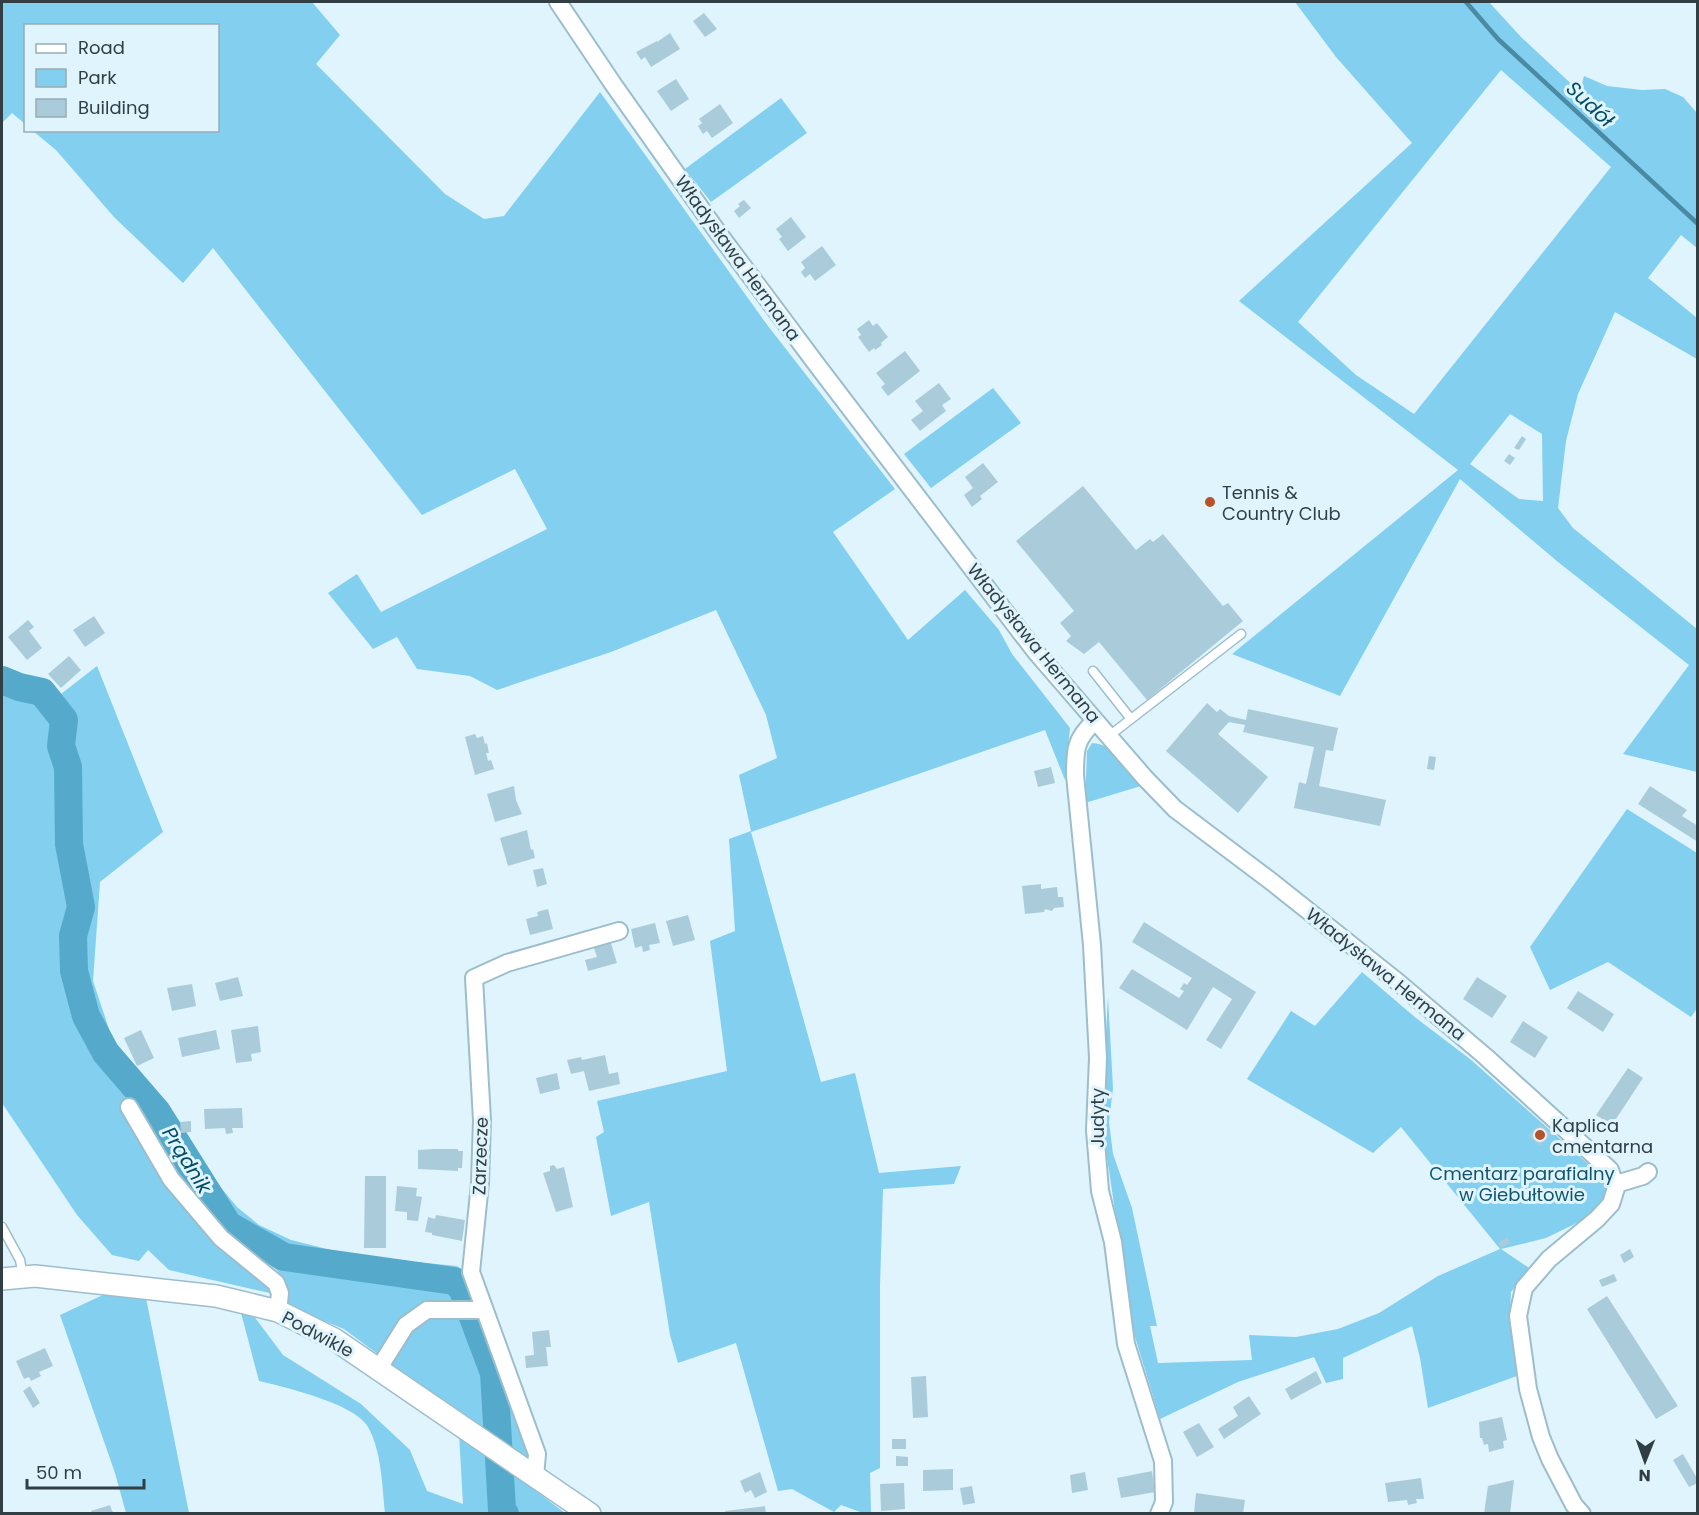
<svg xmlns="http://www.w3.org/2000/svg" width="1699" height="1515" font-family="Poppins,sans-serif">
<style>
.green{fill:#82cfef;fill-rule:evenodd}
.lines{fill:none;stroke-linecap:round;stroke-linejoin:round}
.stream{stroke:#4a8aa3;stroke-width:4.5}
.river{stroke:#55aacb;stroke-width:28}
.building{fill:#aaccda}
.service-casing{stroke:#9cbecc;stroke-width:11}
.minor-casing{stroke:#9cbecc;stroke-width:20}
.tertiary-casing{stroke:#9cbecc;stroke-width:24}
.service{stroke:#fff;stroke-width:8}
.minor{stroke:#fff;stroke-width:16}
.tertiary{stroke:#fff;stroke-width:21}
.poi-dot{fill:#b8512a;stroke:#dff4fd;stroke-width:2}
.labels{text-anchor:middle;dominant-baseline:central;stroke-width:6;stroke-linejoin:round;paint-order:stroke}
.street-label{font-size:18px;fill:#313f45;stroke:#dff4fd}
.poi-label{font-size:18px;fill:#313f45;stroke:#dff4fd;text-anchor:start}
.park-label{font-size:18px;fill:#0e556d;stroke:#dff4fd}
.water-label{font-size:20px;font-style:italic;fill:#004b63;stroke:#dff4fd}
</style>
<rect width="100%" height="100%" fill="#dff4fd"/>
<!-- green -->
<path class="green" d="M2,2H312L340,35L316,64L445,194L484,219L504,216L600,92L768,326L895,489L833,532L908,640L965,590L999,630L1012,654L1070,728L1065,780L1045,730L751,832L821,1082L855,1073L879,1173L961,1166L954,1184L883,1189L880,1286V1468L870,1473L871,1513H863L841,1505L834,1512L792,1489L778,1491L736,1343L678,1363L670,1335L649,1202L611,1216L596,1137L604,1132L597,1101L727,1071L710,941L735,931L729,839L751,831L739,775L777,758L766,715L716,610L611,652L497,690L470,676L417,669L397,637L373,649L328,593L357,574L381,612L547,529L515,469L422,515L213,248L183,283L114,217L56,150L33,131L218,130V26H26L25,124L12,113L2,123Z
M1295,2H1489L1521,37L1580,92L1584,76L1607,86L1642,90L1665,89L1683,97L1697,113V248L1681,235L1648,278L1697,318V359L1615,312L1578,394L1566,441L1558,508L1573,528L1697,629V772L1623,754L1689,665L1558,562L1460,479L1340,696L1232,654L1458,470L1239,301L1412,143L1336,57ZM1501,70L1611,167L1414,414L1356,375L1298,322ZM1510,414L1542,434L1543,501L1519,499L1470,464Z
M781,98L807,133L711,202L685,169Z
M993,388L1021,423L931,488L904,454Z
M97,666L163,832L100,882L93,981L115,1047L148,1092L122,1110L268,1280L274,1294L169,1270L148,1250L139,1261L112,1255L77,1215L2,1103V671L45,684L61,694Z
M1092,743C1117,745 1129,767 1144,785L1085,803L1087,751Z
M1627,809L1697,853L1698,1007L1691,1017L1608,962L1550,990L1530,947Z
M1362,972L1416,1018L1470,1059L1606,1180L1607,1198L1585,1219L1546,1238L1501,1249L1529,1268L1511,1292L1510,1317L1517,1376L1428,1408L1420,1358L1412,1326L1343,1358V1379L1326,1383L1314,1357L1238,1382L1160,1419L1132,1327L1109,1170L1101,1125L1108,997L1113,1088L1109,1122L1113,1154L1132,1208L1157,1326H1150L1158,1363L1252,1360L1249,1335L1296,1337L1338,1329L1379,1313L1438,1276L1500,1249L1401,1127L1373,1153L1247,1079L1291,1011L1315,1026Z
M157,1105L184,1143L237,1207L259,1225L291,1240L355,1256L457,1266L467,1273L531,1452L527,1460L477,1428L344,1329L285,1305L282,1279L277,1270L223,1227L188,1189L150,1134L149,1111Z
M105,1294L146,1298L189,1513H126L115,1473L60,1315Z
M240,1309L250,1311L283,1355L361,1404L410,1450L427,1491L463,1504L459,1433L565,1513H385C382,1486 382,1452 368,1427C356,1404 285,1387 259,1381Z"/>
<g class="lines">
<!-- stream -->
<path class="stream" d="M1466,2L1498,39L1698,224"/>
<!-- river -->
<path class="river" d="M2,680L19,687L42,692L64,720L61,746L68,767L69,844L81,907L73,936L74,971L86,1016L106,1053L157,1112L228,1225L284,1257L454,1281L462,1288L494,1373L502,1510L505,1514"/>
</g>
<!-- building -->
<path class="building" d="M704,13L717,29L705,37L693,21Z
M670,33L680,49L651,67L645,57L641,60L636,52L657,41V42Z
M676,79L689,99L671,111L657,91Z
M720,104L733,123L712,138L707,131L703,134L698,126L702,123L699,119Z
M744,200L751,208L739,218L734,211L740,206L738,204Z
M791,217L806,237L788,251L779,239L782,237L776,229Z
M822,246L836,265L815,281L810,274L805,278L801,272L805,268L801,262Z
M869,320L873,326L877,323L888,337L881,343L882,345L875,350L874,348L869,352L858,337L861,335L857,329Z
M905,351L920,371L888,396L881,387L885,384L876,373Z
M939,383L951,399L942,405L946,411L920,431L911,420L923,411L915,401Z
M1522,436L1526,439L1519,450L1514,448Z
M1509,454L1515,458L1510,465L1504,461Z
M983,463L998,482L980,496L982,499L972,507L964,495L973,488L965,477Z
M1083,486L1136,550L1150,539L1153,542L1163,534L1223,606L1228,603L1243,621L1147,700L1099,642L1084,654L1066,641L1071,636L1060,623L1074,611L1016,541Z
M94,616L105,633L85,647L73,630Z
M28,620L34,627L29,631L42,648L27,660L8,637Z
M69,656L81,670L61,688L48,674Z
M1207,703L1217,712L1220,709L1229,716L1246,720L1248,709L1338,728L1333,751L1326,750L1319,786L1386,800L1380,826L1294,808L1299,782L1306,784L1314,747L1243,732L1245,725L1229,722L1218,734L1268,777L1238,813L1166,751Z
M475,734L477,738L483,736L485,744L487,743L489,753H486L488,761L491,760L494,769L475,775L465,737Z
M1429,756L1436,757L1434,770L1427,769Z
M1051,767L1055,783L1038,787L1034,771Z
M514,786L516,800L522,814L495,822L487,794Z
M1650,786L1687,810L1682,816L1698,826V842L1638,804Z
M527,830L531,850L533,849L535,858L508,866L500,838Z
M543,868L547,884L537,887L533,870Z
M1041,884V889L1057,887L1058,897H1063L1064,907L1054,908L1052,911L1045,909L1044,912L1025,914L1022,886Z
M548,909L553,929L530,935L526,919L538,916L537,912Z
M688,915L695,940L673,946L666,921Z
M1144,922L1256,992L1221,1049L1206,1040L1232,999L1213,987L1187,1030L1119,988L1132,969L1179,998L1184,991L1180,989L1184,983L1187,985L1192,978L1132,942Z
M655,923L660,943L649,945L650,950L643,952L642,946L635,948L631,929Z
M610,940L617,963L588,971L585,960L597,957L593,945Z
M238,977L243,996L220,1001L215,983Z
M1477,977L1507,996L1492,1018L1463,999Z
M192,984L196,1006L172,1011L167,988Z
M1578,991L1614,1014L1603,1032L1567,1008Z
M1523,1021L1548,1037L1535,1058L1510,1042Z
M258,1026L261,1052L251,1054L252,1061L236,1063L231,1030Z
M141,1030L154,1058L137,1066L124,1038Z
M216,1030L220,1049L182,1057L178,1038Z
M605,1055L609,1074L618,1072L620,1084L589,1091L584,1071L571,1074L567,1060L581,1057L582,1060Z
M1628,1068L1643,1078L1612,1125L1596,1115Z
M557,1073L560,1089L540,1094L536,1078Z
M242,1108L243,1128H232L233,1133L226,1134L225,1128L205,1129L204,1109Z
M191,1121V1132L181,1133L180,1122Z
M1540,1124L1551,1134L1540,1146L1528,1136Z
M434,1149H458V1151H463L462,1168H458V1171L418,1169V1150Z
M554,1165L557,1169L564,1167L573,1207L556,1212L543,1173L550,1171V1166Z
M365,1176H386V1248H364Z
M397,1186L417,1188L416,1196L422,1197L418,1221L407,1220V1212L395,1211Z
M436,1215L465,1220L462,1241L432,1235V1233L425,1232L428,1217L435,1219Z
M1507,1237L1510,1243L1501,1248L1498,1243Z
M1630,1249L1634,1257L1624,1263L1620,1255Z
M1614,1274L1617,1281L1602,1287L1599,1280Z
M1607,1296L1678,1406L1656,1419L1587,1309Z
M549,1330L551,1347H546L548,1366L526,1368L525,1356L534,1355L532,1332Z
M45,1348L53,1366L39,1372L41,1376L31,1381L29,1377L24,1379L16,1361Z
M1316,1371L1322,1383L1291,1400L1285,1389Z
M926,1376L928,1417L913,1418L911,1377Z
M30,1386L40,1403L33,1408L23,1391Z
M1249,1396L1261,1414L1224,1439L1218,1429L1238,1416L1233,1407Z
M1502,1417L1507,1440L1503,1441L1504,1448L1489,1452L1488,1444L1484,1445L1482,1438H1480L1479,1422Z
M1199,1423L1214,1447L1197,1457L1183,1432Z
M892,1439H906V1449H892Z
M1683,1454L1698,1480V1483L1689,1487L1673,1460Z
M896,1456L908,1457V1466H896Z
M953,1469V1490L923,1491V1470Z
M1152,1471L1155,1492L1121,1498L1117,1478Z
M760,1472L767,1492L755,1498L751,1490L745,1493L740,1481Z
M1085,1472L1088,1490L1072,1493L1070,1475Z
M1421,1478L1424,1499H1416L1417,1503L1408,1505L1407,1500L1388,1502L1385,1483Z
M1514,1480L1510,1514H1484L1488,1486Z
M904,1483L905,1509L881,1511L880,1484Z
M972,1486L975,1503L963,1505L960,1488Z
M1196,1493L1245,1500L1243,1514H1194Z
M110,1505L112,1511L116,1514H92L91,1511Z
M765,1506L766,1514H726L725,1511Z"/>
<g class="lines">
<defs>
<path id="service" d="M1093,671L1131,719
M1109,736L1241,634
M2,1227L20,1260L23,1276"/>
<path id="minor" d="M558,2L613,84L719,234L817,365L1035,651L1145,778L1175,809L1272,882L1399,983L1486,1057L1610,1170L1616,1188L1611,1204L1597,1219L1549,1259L1524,1288L1518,1316L1528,1389L1541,1437L1550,1459L1574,1505L1582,1514
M1095,721C1075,739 1075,750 1075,775L1092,945L1098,1058L1095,1130L1100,1191L1113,1242L1126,1344L1163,1461L1164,1502L1159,1514
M129,1107L171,1179L221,1238L276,1283L280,1293L278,1311
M1616,1184L1643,1176L1648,1172
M379,1368L406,1325L427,1310H484
M535,1476L537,1454L471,1272L480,1183L482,1120L474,978L507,963L619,931"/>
<path id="tertiary" d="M2,1279L35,1276L216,1296L278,1311L334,1339L590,1514"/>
</defs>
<!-- service casing -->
<use href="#service" class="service-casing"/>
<!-- minor casing -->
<use href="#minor" class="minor-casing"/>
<!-- tertiary casing -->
<use href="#tertiary" class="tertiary-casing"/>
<!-- service -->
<use href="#service" class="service"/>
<!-- minor -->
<use href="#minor" class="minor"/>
<!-- tertiary -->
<use href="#tertiary" class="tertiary"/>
</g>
<!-- markers -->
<g class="poi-dot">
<circle cx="1210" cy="502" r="6"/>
<circle cx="1540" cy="1135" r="6"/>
</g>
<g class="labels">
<!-- street labels -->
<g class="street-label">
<text transform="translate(738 258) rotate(54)">Władysława Hermana</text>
<text transform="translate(1034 643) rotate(51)">Władysława Hermana</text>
<text transform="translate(1386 974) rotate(39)">Władysława Hermana</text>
<text transform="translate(1097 1118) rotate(-90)">Judyty</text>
<text transform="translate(480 1156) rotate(-88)">Zarzecze</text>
<text transform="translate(318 1334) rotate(28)">Podwikle</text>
</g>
<!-- poi labels -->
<g class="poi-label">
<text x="1222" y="492">Tennis &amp;<tspan x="1222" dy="21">Country Club</tspan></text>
<text x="1552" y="1125">Kaplica<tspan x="1552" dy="21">cmentarna</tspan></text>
</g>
<!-- park labels -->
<g class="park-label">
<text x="1522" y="1173">Cmentarz parafialny<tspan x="1522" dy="21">w Giebułtowie</tspan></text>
</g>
<!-- water labels -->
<g class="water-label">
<text transform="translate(1590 104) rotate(43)">Sudół</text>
<text transform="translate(187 1160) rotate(58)">Prądnik</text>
</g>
</g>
<!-- border -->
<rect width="1699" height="1515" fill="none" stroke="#313f45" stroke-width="6"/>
<!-- legend -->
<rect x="24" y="24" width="195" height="108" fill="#dff4fd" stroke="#99acb3" stroke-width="1.5"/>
<rect x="36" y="44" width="30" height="9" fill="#ffffff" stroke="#99acb3" stroke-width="1.5"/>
<text x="78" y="54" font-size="18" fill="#313f45">Road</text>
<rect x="36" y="69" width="30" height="18" fill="#82cfef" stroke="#99acb3" stroke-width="1.5"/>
<text x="78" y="84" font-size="18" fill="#313f45">Park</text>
<rect x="36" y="99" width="30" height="18" fill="#aaccda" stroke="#99acb3" stroke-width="1.5"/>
<text x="78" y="114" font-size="18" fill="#313f45">Building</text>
<!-- north arrow -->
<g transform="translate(1645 1461) rotate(181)" stroke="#dff4fd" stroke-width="4.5" paint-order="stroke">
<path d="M0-4.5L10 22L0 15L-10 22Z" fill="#313f45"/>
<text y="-9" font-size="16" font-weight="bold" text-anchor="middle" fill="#313f45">N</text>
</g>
<!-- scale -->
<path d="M27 1479v9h117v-9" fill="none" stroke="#313f45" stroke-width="3"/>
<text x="36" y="1479" font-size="18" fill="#313f45" stroke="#dff4fd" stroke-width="4.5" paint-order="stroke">50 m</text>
</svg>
